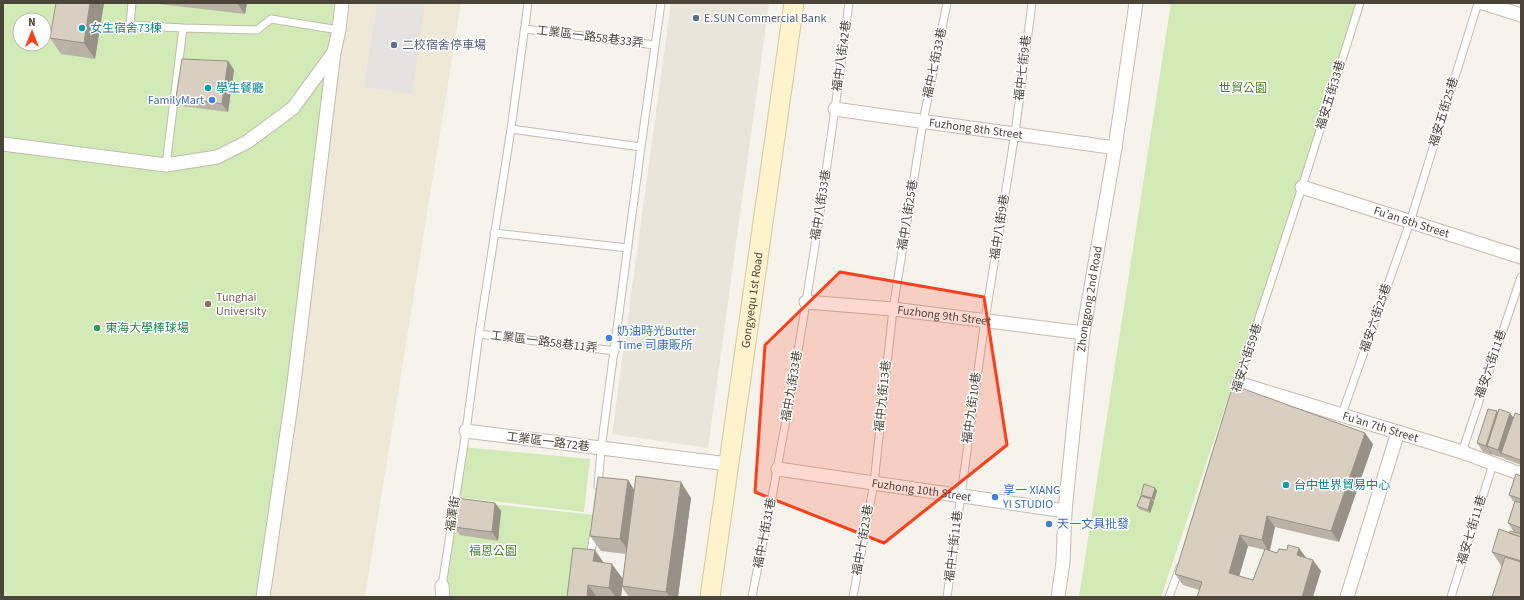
<svg xmlns="http://www.w3.org/2000/svg" width="1524" height="600" font-family="'Source Sans 3','Noto Sans TC',sans-serif">
<style>
.residential{fill:#eae5da}
.education{fill:#efe8d6;fill-rule:evenodd}
.green{fill:#d2eab5;fill-rule:evenodd}
.parking{fill:#e5e3e0}
.lines{fill:none;stroke-linecap:round;stroke-linejoin:round}
.lane-casing{stroke:#c2bbae;stroke-width:9}
.street-casing{stroke:#c2bbae;stroke-width:15}
.secondary-casing{stroke:#d6c79b;stroke-width:21}
.lane{stroke:#fff;stroke-width:7}
.street{stroke:#fff;stroke-width:13}
.secondary{stroke:#fff3cd;stroke-width:19}
.wall{fill:#bab2a6;fill-rule:evenodd}
.shaded-wall{fill:#979187}
.building{fill:#d8cfc1;stroke:#979187}
.marked{fill:#fc3f1d;fill-opacity:0.2;stroke:#fc3f1d;stroke-width:3;stroke-linejoin:round}
.service-dot{fill:#5c6f8a;stroke:#fff;stroke-width:1.5}
.culture-dot{fill:#0f9aa8;stroke:#fff;stroke-width:1.5}
.shop-dot{fill:#3f7fe0;stroke:#fff;stroke-width:1.5}
.education-dot{fill:#8d6e63;stroke:#fff;stroke-width:1.5}
.leisure-dot{fill:#2e9e5b;stroke:#fff;stroke-width:1.5}
.labels{text-anchor:middle;dominant-baseline:central;stroke-width:3;stroke-linejoin:round;paint-order:stroke}
.service-label{font-size:12px;fill:#4e5e75;stroke:#fff;text-anchor:start}
.culture-label{font-size:12px;fill:#0d838f;stroke:#fff;text-anchor:start}
.street-label{font-size:12px;fill:#4b4439;stroke:#fff}
.park-label{font-size:12px;fill:#4a7f2a;stroke:#fff}
.shop-label{font-size:12px;fill:#366cbe;stroke:#fff;text-anchor:start}
.education-label{font-size:12px;fill:#785e54;stroke:#fff;text-anchor:start}
.leisure-label{font-size:12px;fill:#27864d;stroke:#fff;text-anchor:start}
</style>
<rect width="100%" height="100%" fill="#f6f3ec"/>
<!-- residential -->
<path class="residential" d="M671,3H769L708,448L612,434Z"/>
<!-- education -->
<path class="education" d="M3,3H461L365,597H3ZM20,20H44V44H20Z"/>
<!-- green -->
<path class="green" d="M3,3H341L263,597H3ZM20,20H44V44H20Z
M1171,3H1358L1284,233L1161,597H1079Z
M463,447L590,459L584,512L457,497Z
M452,500L596,515L585,597H443Z"/>
<!-- parking -->
<path class="parking" d="M377,3H425L412,94L364,87Z"/>
<g class="lines">
<defs>
<path id="lane" d="M132,3L130,25L183,28
M525,29L655,45
M511,129L641,147
M166,165L183,28L257,30L271,19L339,30
M494,233L628,248
M479,334L615,351
M1237,385L1302,187L1360,3
M1342,414L1410,222L1478,3
M1462,452L1521,277
M598,486L601,449L641,147L661,3
M590,559L594,532
M442,586L466,431L479,334L511,129L528,3
M752,597C760,554 770,512 777,469C806,315 829,159 849,3
M853,597L874,483L893,309L923,122L947,3
M947,597L985,320L1015,133L1032,3
M1169,597L1180,567
M1451,597L1493,464"/>
<g id="street">
<path d="M1483,3L1521,15"/>
<path id="s1" d="M835,109C929,123 1022,134 1115,148"/>
<path d="M3,144L166,165L217,157L247,142L293,108L334,52"/>
<path id="s2" d="M1302,187L1521,257"/>
<path id="s3" d="M806,302L893,309L1083,333"/>
<path id="s4" d="M1238,383L1462,452L1521,474"/>
<path d="M466,431L728,464"/>
<path id="s5" d="M778,469L1065,511"/>
<path d="M442,586L443,597"/>
<path d="M263,597L293,391L334,52L339,30L342,3"/>
<path id="s6" d="M1058,597L1063,562L1065,511L1083,333L1115,148L1136,3"/>
<path d="M1347,597L1398,432"/>
</g>
<g id="secondary">
<path id="s7" d="M710,597L794,3"/>
</g>
</defs>
<!-- lane casing -->
<use href="#lane" class="lane-casing"/>
<!-- street casing -->
<use href="#street" class="street-casing"/>
<!-- secondary casing -->
<use href="#secondary" class="secondary-casing"/>
<!-- lane -->
<use href="#lane" class="lane"/>
<!-- street -->
<use href="#street" class="street"/>
<!-- secondary -->
<use href="#secondary" class="secondary"/>
</g>
<!-- wall -->
<path class="wall" d="M104,3L95,59L61,54L50,38Z
M158,3H247L245,14L159,4Z
M228,61L234,70L228,112L182,106L176,97Z
M1498,413L1513,417L1521,415V465L1505,459L1504,458L1493,455L1492,454V455L1483,452L1477,443Z
M1373,444L1339,542L1275,527L1270,551L1277,553L1306,558L1321,571L1199,590L1183,585L1175,574ZM1248,546L1265,550L1253,580L1239,576Z
M1521,476V597L1502,567L1492,552L1509,533L1514,532L1508,523L1515,503L1509,495Z
M628,480L634,490L691,498L678,597H629L622,587L621,597H567L603,562L623,578L626,554L601,551L590,536Z
M1155,488L1157,491L1154,501L1152,500L1154,502L1150,513L1139,509L1137,506L1142,496L1141,495Z
M495,503L501,511L498,541L460,535L454,527Z"/>
<!-- shaded-wall -->
<path class="shaded-wall" d="M90,3H104L95,59L84,43Z
M237,3H247L245,14Z
M228,61L234,70L228,112L222,104Z
M1497,411L1503,420L1487,446L1492,454V455L1486,446Z
M1510,413L1516,421L1501,453L1504,458L1498,450Z
M1365,433L1373,444L1339,542L1331,531Z
M628,480L638,496L631,555L620,539Z
M681,482L691,498L678,597H670L666,592Z
M1155,488L1157,491L1154,501L1152,498Z
M1151,499L1154,502L1150,513L1148,510Z
M495,503L501,511L498,541L492,532Z
M1267,516L1275,527L1269,552L1262,540Z
M1240,535L1248,546L1237,584L1229,573Z
M1299,548L1307,559L1297,555Z
M595,550L606,566L593,561Z
M1313,560L1321,571L1313,597H1302Z
M612,564L623,579L621,597H616L609,588Z
M588,585L597,597H587Z"/>
<!-- building -->
<path class="building" d="M56,3H90L84,43L50,38Z
M182,59L228,61L222,104L176,97Z
M1233,385L1365,433L1331,531L1267,516L1262,540L1240,535L1229,573L1253,580L1265,549L1277,553L1279,549L1287,550L1288,545L1299,548L1297,555L1313,560L1302,597H1197L1202,582L1175,574Z
M1488,409L1497,411L1486,446L1477,443Z
M1499,409L1510,413L1498,450L1487,446Z
M1515,413L1521,415V458L1520,460L1501,453Z
M1516,474L1521,476V499L1509,495Z
M636,476L681,482L666,592L622,586Z
M598,477L628,480L620,539L590,536Z
M1144,484L1155,488L1152,498L1141,495Z
M1141,496L1151,499L1148,510L1137,506Z
M456,498L495,503L492,532L454,527Z
M1515,501L1521,503V528L1508,523Z
M1499,529L1521,537V561L1492,552Z
M1510,531L1521,534V537L1509,533Z
M573,548L595,550L593,561L612,564L609,588L588,585L587,597H567Z
M1505,557L1521,562V597H1492Z"/>
<!-- marked area -->
<path class="marked" d="M840,272L984,297L1007,445L884,543L755,492L765,345Z"/>
<!-- markers -->
<g class="service-dot">
<circle cx="696" cy="18" r="4"/>
<circle cx="394" cy="45" r="4"/>
</g>
<g class="culture-dot">
<circle cx="82" cy="28" r="4"/>
<circle cx="208" cy="88" r="4"/>
<circle cx="1286" cy="485" r="4"/>
</g>
<g class="shop-dot">
<circle cx="212" cy="100" r="4"/>
<circle cx="609" cy="338" r="4"/>
<circle cx="995" cy="497" r="4"/>
<circle cx="1049" cy="524" r="4"/>
</g>
<circle class="education-dot" cx="208" cy="304" r="4"/>
<circle class="leisure-dot" cx="97" cy="328" r="4"/>
<g class="labels">
<!-- service labels -->
<g class="service-label">
<text x="704" y="18">E.SUN Commercial Bank</text>
<text x="402" y="45">二校宿舍停車場</text>
</g>
<!-- culture labels -->
<g class="culture-label">
<text x="90" y="28">女生宿舍73棟</text>
<text x="216" y="88">學生餐廳</text>
<text x="1294" y="485">台中世界貿易中心</text>
</g>
<!-- street labels -->
<g class="street-label">
<text transform="translate(590 37) rotate(7)">工業區一路58巷33弄</text>
<text transform="translate(842 56) rotate(-82)">福中八街42巷</text>
<text transform="translate(935 63) rotate(-78)">福中七街33巷</text>
<text transform="translate(1023 68) rotate(-83)">福中七街9巷</text>
<text transform="translate(1331 95) rotate(-73)">福安五街33巷</text>
<text transform="translate(1444 112) rotate(-73)">福安五街25巷</text>
<text stroke="none"><textPath href="#s1" startOffset="142">Fuzhong 8th Street</textPath></text>
<text transform="translate(821 205) rotate(-81)">福中八街33巷</text>
<text transform="translate(908 215) rotate(-81)">福中八街25巷</text>
<text stroke="none"><textPath href="#s2" startOffset="115">Fu’an 6th Street</textPath></text>
<text transform="translate(1000 227) rotate(-81)">福中八街9巷</text>
<text stroke="none"><textPath href="#s6" startOffset="300">Zhonggong 2nd Road</textPath></text>
<text stroke="none"><textPath href="#s7" startOffset="300">Gongyequ 1st Road</textPath></text>
<text stroke="none"><textPath href="#s3" startOffset="139">Fuzhong 9th Street</textPath></text>
<text transform="translate(1376 318) rotate(-71)">福安六街25巷</text>
<text transform="translate(544 342) rotate(7)">工業區一路58巷11弄</text>
<text transform="translate(1247 358) rotate(-72)">福安六街59巷</text>
<text transform="translate(1491 364) rotate(-71)">福安六街11巷</text>
<text transform="translate(792 386) rotate(-80)">福中九街33巷</text>
<text transform="translate(883 396) rotate(-84)">福中九街13巷</text>
<text transform="translate(972 408) rotate(-82)">福中九街10巷</text>
<text stroke="none"><textPath href="#s4" startOffset="149">Fu’an 7th Street</textPath></text>
<text transform="translate(548 442) rotate(7)">工業區一路72巷</text>
<text stroke="none"><textPath href="#s5" startOffset="145">Fuzhong 10th Street</textPath></text>
<text transform="translate(453 514) rotate(-81)">福澤街</text>
<text transform="translate(1472 530) rotate(-73)">福安七街11巷</text>
<text transform="translate(765 533) rotate(-79)">福中十街31巷</text>
<text transform="translate(863 540) rotate(-80)">福中十街23巷</text>
<text transform="translate(954 546) rotate(-83)">福中十街11巷</text>
</g>
<!-- park labels -->
<g class="park-label">
<text x="1243" y="88">世貿公園</text>
<text x="493" y="551">福恩公園</text>
</g>
<!-- shop labels -->
<g class="shop-label">
<text x="204" y="100" text-anchor="end">FamilyMart</text>
<text x="617" y="331">奶油時光Butter<tspan x="617" dy="14">Time 司康販所</tspan></text>
<text x="1003" y="490">享一 XIANG<tspan x="1003" dy="14">YI STUDIO</tspan></text>
<text x="1057" y="524">天一文具批發</text>
</g>
<!-- education labels -->
<g class="education-label">
<text x="216" y="297">Tunghai<tspan x="216" dy="14">University</tspan></text>
</g>
<!-- leisure labels -->
<g class="leisure-label">
<text x="105" y="328">東海大學棒球場</text>
</g>
</g>
<!-- border -->
<rect width="1524" height="600" fill="none" stroke="#4b4439" stroke-width="8"/>
<!-- north arrow -->
<g transform="translate(32 32)"><circle r="19" fill="#ffffff" stroke="#b7b4b0"/>
<path d="M0-3L7 15L0 10L-7 15Z" fill="#fc3f1d"/>
<text y="-6" font-size="11" font-weight="bold" text-anchor="middle" fill="#4b4439">N</text>
</g>
</svg>
